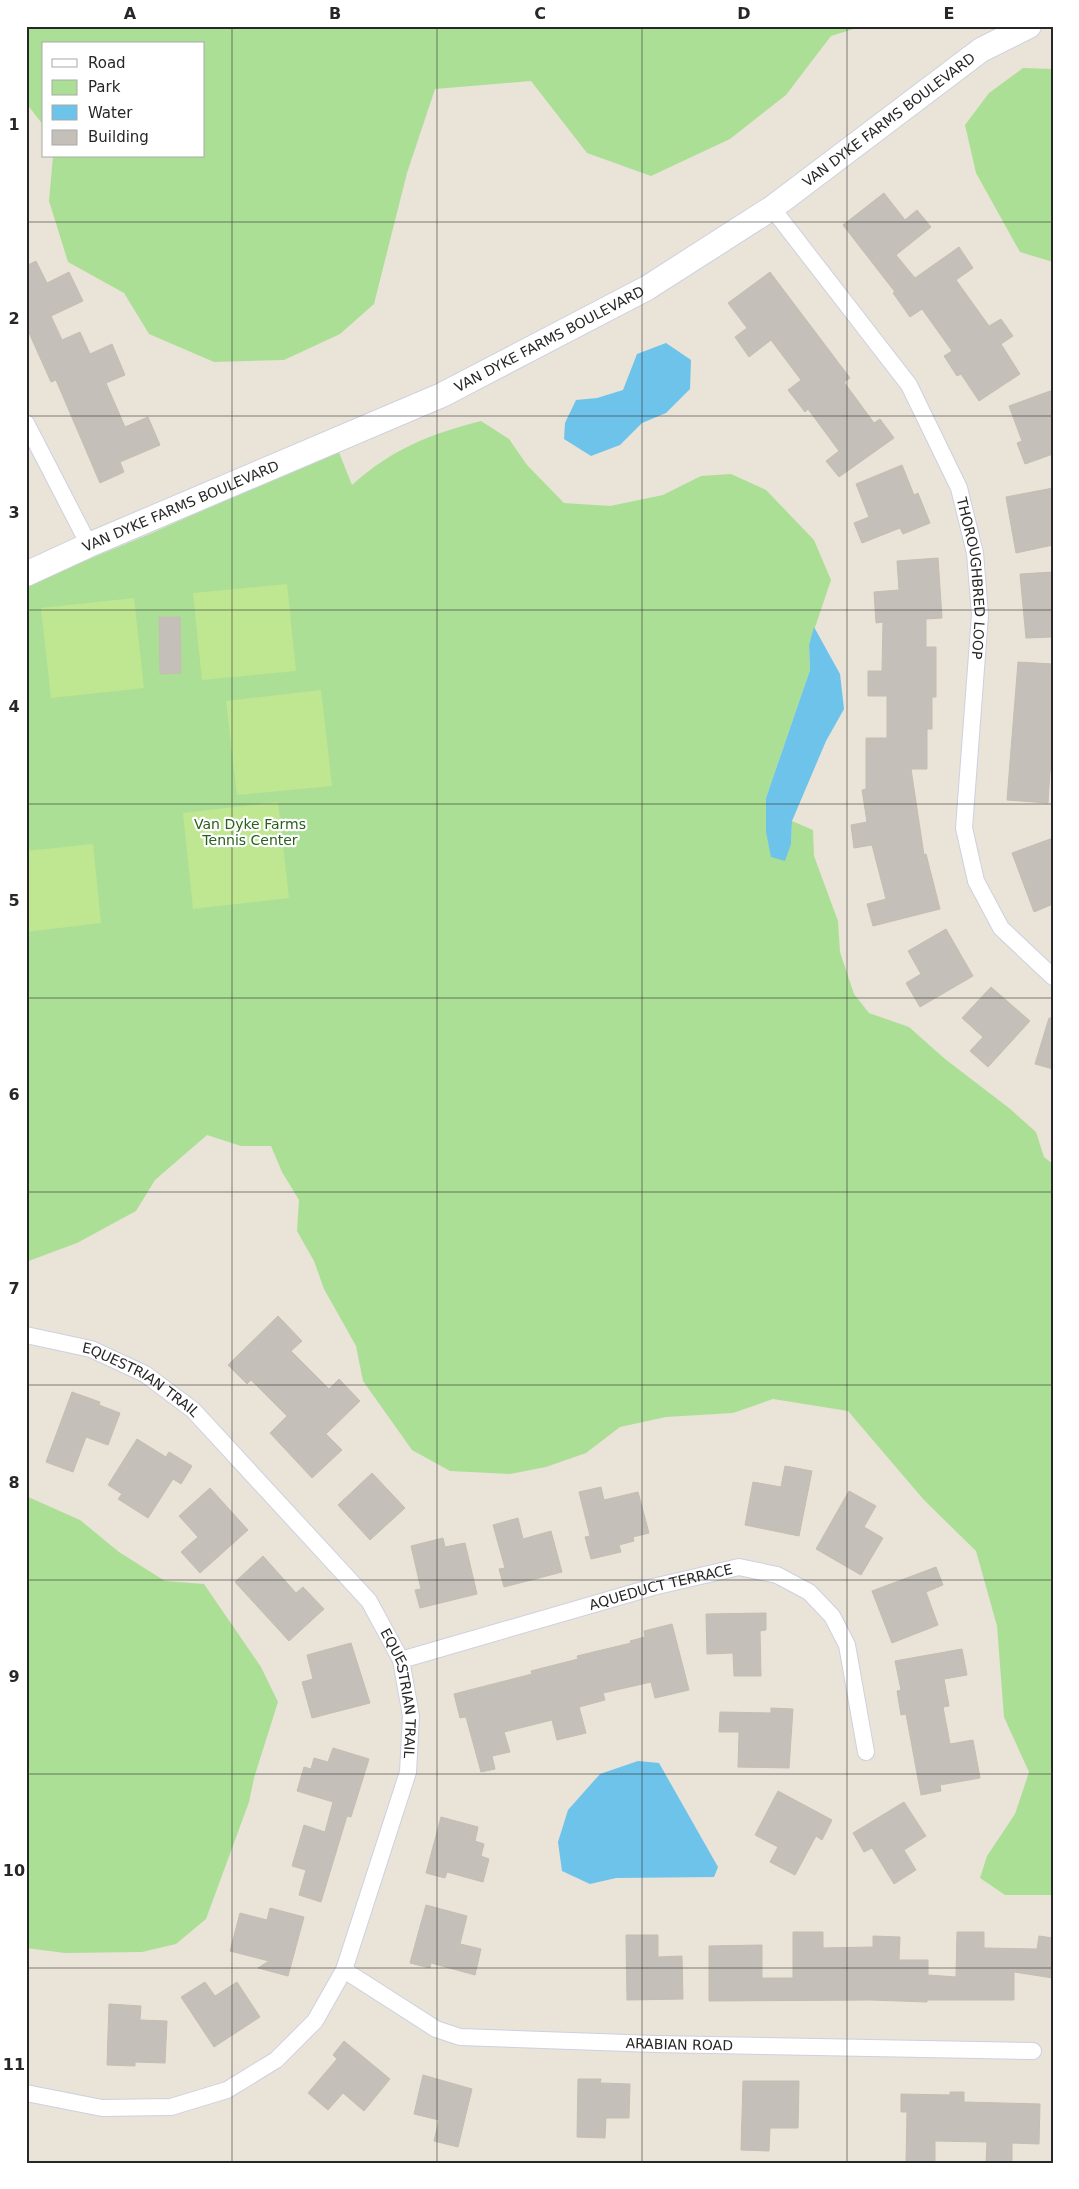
<svg xmlns="http://www.w3.org/2000/svg" width="1079" height="2189" font-family="'DejaVu Sans',sans-serif">
<style>
.green{fill:#acdf96}
.pitch{fill:#bfe691}
.water{fill:#6dc3e9}
.building{fill:#c4bfb8;stroke:#c4beb2}
.lines{fill:none;stroke-linecap:round;stroke-linejoin:round}
.street-casing{stroke:#ced0e0;stroke-width:18}
.secondary-casing{stroke:#ced0e0;stroke-width:26}
.street{stroke:#fff;stroke-width:16}
.secondary{stroke:#fff;stroke-width:24}
.grid{fill:none;stroke:#272727;stroke-width:1;stroke-opacity:0.55}
.labels{text-anchor:middle;dominant-baseline:central;stroke-width:4.5;stroke-linejoin:round;paint-order:stroke}
.street-label{font-size:14px;fill:#272727;stroke:#fff}
.park-label{font-size:14px;fill:#275f1b;stroke:#fff}
.neatline{fill:none;stroke:#272727;stroke-width:2}
.grid-label{font-size:16px;text-anchor:middle;font-weight:bold;fill:#272727}
</style>
<rect width="100%" height="100%" fill="#e9e3d8"/>
<!-- green -->
<path class="green" d="M26,26H863L831,36L786,95L730,139L651,176L587,153L531,81L435,89L407,173L374,304L340,334L284,360L214,362L149,334L124,293L68,262L49,201L53,156H204V44H44V126L26,103Z
M1023,68L1053,69V262L1020,252L976,173L965,125L989,93Z
M481,421L509,439L527,465L564,503L610,506L663,495L701,476L731,474L766,490L814,540L831,580L809,645L810,670L766,798L791,844L792,821L813,830L814,856L838,921L840,952L854,994L869,1013L909,1027L945,1059L1009,1108L1036,1132L1044,1157L1053,1164V1895H1005L980,1878L987,1856L1015,1814L1029,1772L1004,1717L997,1626L976,1551L924,1500L848,1411L773,1399L733,1413L666,1417L620,1427L586,1453L546,1467L510,1474L450,1471L412,1450L363,1381L356,1346L324,1289L314,1261L297,1231L299,1200L282,1172L271,1146H241L207,1135L155,1180L136,1211L77,1243L26,1262V585L150,534L338,450L352,485C392,449 430,434 481,421Z
M26,1496L80,1520L119,1552L165,1581L204,1584L261,1667L278,1702L254,1778L249,1802L206,1919L176,1944L142,1952L65,1953L26,1948Z"/>
<!-- pitch -->
<path class="pitch" d="M287,584L296,671L202,680L193,593Z
M134,598L144,688L51,698L41,608Z
M321,690L332,786L237,795L226,701Z
M278,802L289,898L193,909L183,813Z
M93,844L101,923L26,932V851Z"/>
<!-- water -->
<path class="water" d="M666,343L691,360L690,389L666,413L642,423L620,445L591,456L564,439L565,423L576,400L597,398L623,390L637,354Z
M814,627L840,674L844,709L826,741L792,821L791,844L785,861L771,857L766,832V798L810,670L809,645Z
M638,1761L659,1763L718,1867L714,1877L616,1878L590,1884L562,1871L558,1842L568,1810L600,1774Z"/>
<!-- building -->
<path class="building" d="M884,193L905,220L917,210L931,227L896,255L915,278L959,247L973,268L956,280L989,326L1001,319L1013,336L1001,344L1020,374L979,401L961,374L957,376L944,356L952,351L922,309L910,317L893,293L895,292L843,225Z
M36,261L47,283L69,272L83,301L51,316L62,340L80,332L90,354L112,344L125,375L106,383L125,427L148,417L160,445L120,462L124,472L100,483L56,380L51,382L26,326V266Z
M770,272L850,378L844,382L874,423L880,419L894,438L839,477L826,461L839,451L808,409L805,412L788,390L801,380L771,340L749,357L735,337L747,328L728,303Z
M1053,390V454L1025,464L1017,443L1022,441L1009,406Z
M902,465L914,495L918,493L930,523L903,534L900,528L862,543L854,523L869,517L856,484Z
M1053,488V545L1016,553L1006,497Z
M938,558L942,618L926,619V647H936V697H932V729H927V769H911L924,855L926,854L940,909L873,926L867,904L886,899L872,845L854,848L851,825L867,822L862,790L866,789V738H887V696H868V671H882L883,622L876,623L874,592L899,590L897,561Z
M1053,572V637L1026,638L1020,574Z
M159,617H180L181,673L160,674Z
M1018,662L1053,664V771H1050L1048,803L1007,800Z
M1053,838V904L1034,912L1012,853Z
M946,929L973,976L920,1007L906,983L921,974L908,951Z
M991,987L1030,1021L988,1067L970,1051L983,1037L962,1018Z
M1049,1018H1053V1069L1035,1064Z
M278,1316L302,1341L291,1351L329,1389L339,1379L360,1401L326,1434L342,1450L312,1478L270,1433L287,1416L251,1380L247,1384L228,1365Z
M72,1392L100,1402L99,1405L120,1413L108,1445L86,1437L73,1472L46,1462Z
M137,1439L166,1457L169,1452L192,1466L181,1484L173,1479L148,1518L118,1499L122,1494L108,1485Z
M785,1466L812,1471L799,1536L745,1525L753,1482L781,1487Z
M372,1473L405,1508L370,1540L338,1505Z
M601,1487L604,1500L638,1492L649,1533L633,1537L634,1541L619,1545L621,1552L591,1559L585,1537L590,1536L579,1492Z
M210,1488L248,1530L200,1573L181,1552L198,1537L179,1516Z
M849,1491L876,1506L864,1527L883,1538L861,1575L816,1549Z
M518,1518L523,1539L551,1531L562,1572L504,1587L499,1569L505,1568L493,1525Z
M443,1538L445,1547L465,1543L477,1594L420,1608L415,1590L421,1589L411,1546Z
M263,1556L296,1593L303,1587L324,1609L289,1641L235,1582Z
M936,1567L943,1585L926,1592L938,1625L892,1643L872,1591Z
M766,1613V1630L760,1631L761,1676H734L733,1653L707,1654L706,1614Z
M672,1624L689,1690L655,1698L651,1682L603,1693L605,1700L579,1707L586,1733L557,1740L552,1720L504,1732L510,1752L492,1756L495,1769L481,1772L466,1717L460,1718L454,1694L532,1674L531,1671L578,1659L577,1656L631,1643L630,1641L645,1637L644,1631Z
M351,1643L370,1703L312,1718L302,1682L313,1679L307,1655Z
M962,1649L967,1675L944,1679L949,1706L943,1707L950,1744L973,1740L980,1778L940,1785L941,1791L921,1795L906,1714L901,1715L897,1691L901,1690L895,1661Z
M771,1708L793,1709L789,1768L738,1767L739,1732H719L720,1712L771,1713Z
M333,1748L369,1759L351,1817L347,1816L321,1902L299,1895L306,1870L292,1866L304,1825L325,1832L333,1802L297,1791L304,1767L311,1769L314,1758L328,1762Z
M778,1791L832,1820L822,1840L816,1836L795,1875L770,1862L778,1847L755,1835Z
M904,1802L926,1836L904,1850L916,1870L894,1884L872,1848L864,1852L853,1833Z
M441,1817L478,1827L475,1841L484,1844L481,1856L489,1859L483,1882L447,1872L445,1878L426,1873Z
M426,1905L467,1916L460,1944L481,1949L475,1975L431,1963L430,1968L410,1963Z
M270,1908L304,1917L288,1976L258,1968L269,1961L230,1951L240,1913L267,1920Z
M793,1932H823V1948L873,1947V1936L900,1937L899,1960H928V1975L956,1977L957,1932H984V1948L1037,1949L1039,1936L1053,1938V1978L1014,1972V2000H927V2002L871,2000L709,2001V1946L762,1945V1978H793Z
M626,1935H658V1957L682,1956L683,1999L627,2000Z
M205,1982L215,1996L237,1982L260,2017L214,2047L181,1997Z
M109,2004L141,2006L140,2020L167,2021L165,2063L135,2062V2066L107,2065Z
M344,2041L390,2079L364,2111L343,2093L328,2110L308,2093L337,2059L333,2055Z
M423,2075L472,2089L458,2147L434,2141L439,2120L414,2114Z
M578,2079H601L600,2083L630,2084L629,2118H606L605,2138L577,2137Z
M743,2081H799L798,2128H770L769,2151L741,2150Z
M950,2092H964V2102L1040,2104L1039,2144L1012,2143V2163H986L987,2142L935,2141V2163H906L907,2112H901V2094L950,2095Z"/>
<g class="lines">
<defs>
<g id="street">
<path id="s1" d="M772,208L909,385L959,488L975,553L980,615L964,828L976,881L1001,928L1053,977"/>
<path d="M26,423L89,545"/>
<path id="s2" d="M26,1335L91,1349L145,1374L193,1410L369,1601L401,1660L411,1716L408,1772L344,1970L315,2021L276,2060L227,2090L171,2107L102,2108L26,2093"/>
<path id="s3" d="M401,1660L653,1587L739,1567L777,1575L809,1592L832,1616L847,1645L866,1752"/>
<path id="s4" d="M344,1970L436,2029L460,2037L655,2044L1033,2051"/>
</g>
<g id="secondary">
<path id="s5" d="M26,574L89,545L442,395L647,288L772,208L981,50L1029,26"/>
</g>
</defs>
<!-- street casing -->
<use href="#street" class="street-casing"/>
<!-- secondary casing -->
<use href="#secondary" class="secondary-casing"/>
<!-- street -->
<use href="#street" class="street"/>
<!-- secondary -->
<use href="#secondary" class="secondary"/>
</g>
<!-- grid -->
<path class="grid" d="M232,26V2163M437,26V2163M642,26V2163M847,26V2163M26,222H1053M26,416H1053M26,610H1053M26,804H1053M26,998H1053M26,1192H1053M26,1385H1053M26,1580H1053M26,1774H1053M26,1968H1053"/>
<g class="labels">
<!-- street labels -->
<g class="street-label">
<text stroke="none"><textPath href="#s5" startOffset="979">VAN DYKE FARMS BOULEVARD</textPath></text>
<text stroke="none"><textPath href="#s5" startOffset="574">VAN DYKE FARMS BOULEVARD</textPath></text>
<text stroke="none"><textPath href="#s5" startOffset="169">VAN DYKE FARMS BOULEVARD</textPath></text>
<text stroke="none"><textPath href="#s1" startOffset="430">THOROUGHBRED LOOP</textPath></text>
<text stroke="none"><textPath href="#s2" startOffset="125">EQUESTRIAN TRAIL</textPath></text>
<text stroke="none"><textPath href="#s3" startOffset="270">AQUEDUCT TERRACE</textPath></text>
<text stroke="none"><textPath href="#s2" startOffset="545">EQUESTRIAN TRAIL</textPath></text>
<text stroke="none"><textPath href="#s4" startOffset="354">ARABIAN ROAD</textPath></text>
</g>
<!-- park labels -->
<g class="park-label">
<text x="250" y="824">Van Dyke Farms<tspan x="250" dy="16">Tennis Center</tspan></text>
</g>
</g>
<!-- border -->
<rect width="1079" height="2189" fill="none" stroke="#ffffff" stroke-width="55"/>
<!-- legend -->
<rect x="42" y="42" width="162" height="115" fill="#ffffff" stroke="#a9a9a9"/>
<rect x="52" y="59" width="25" height="8" fill="#ffffff" stroke="#a9a9a9"/>
<text x="88" y="68" font-size="15" fill="#272727">Road</text>
<rect x="52" y="80" width="25" height="15" fill="#acdf96" stroke="#a9a9a9"/>
<text x="88" y="92" font-size="15" fill="#272727">Park</text>
<rect x="52" y="105" width="25" height="15" fill="#6dc3e9" stroke="#a9a9a9"/>
<text x="88" y="118" font-size="15" fill="#272727">Water</text>
<rect x="52" y="130" width="25" height="15" fill="#c4bfb8" stroke="#a9a9a9"/>
<text x="88" y="142" font-size="15" fill="#272727">Building</text>
<rect x="28" y="28" width="1024" height="2134" class="neatline"/>
<g class="grid-label">
<text x="130" y="19">A</text>
<text x="335" y="19">B</text>
<text x="540" y="19">C</text>
<text x="744" y="19">D</text>
<text x="949" y="19">E</text>
<text x="14" y="130">1</text>
<text x="14" y="324">2</text>
<text x="14" y="518">3</text>
<text x="14" y="712">4</text>
<text x="14" y="906">5</text>
<text x="14" y="1100">6</text>
<text x="14" y="1294">7</text>
<text x="14" y="1488">8</text>
<text x="14" y="1682">9</text>
<text x="14" y="1876">10</text>
<text x="14" y="2070">11</text>
</g>
</svg>
